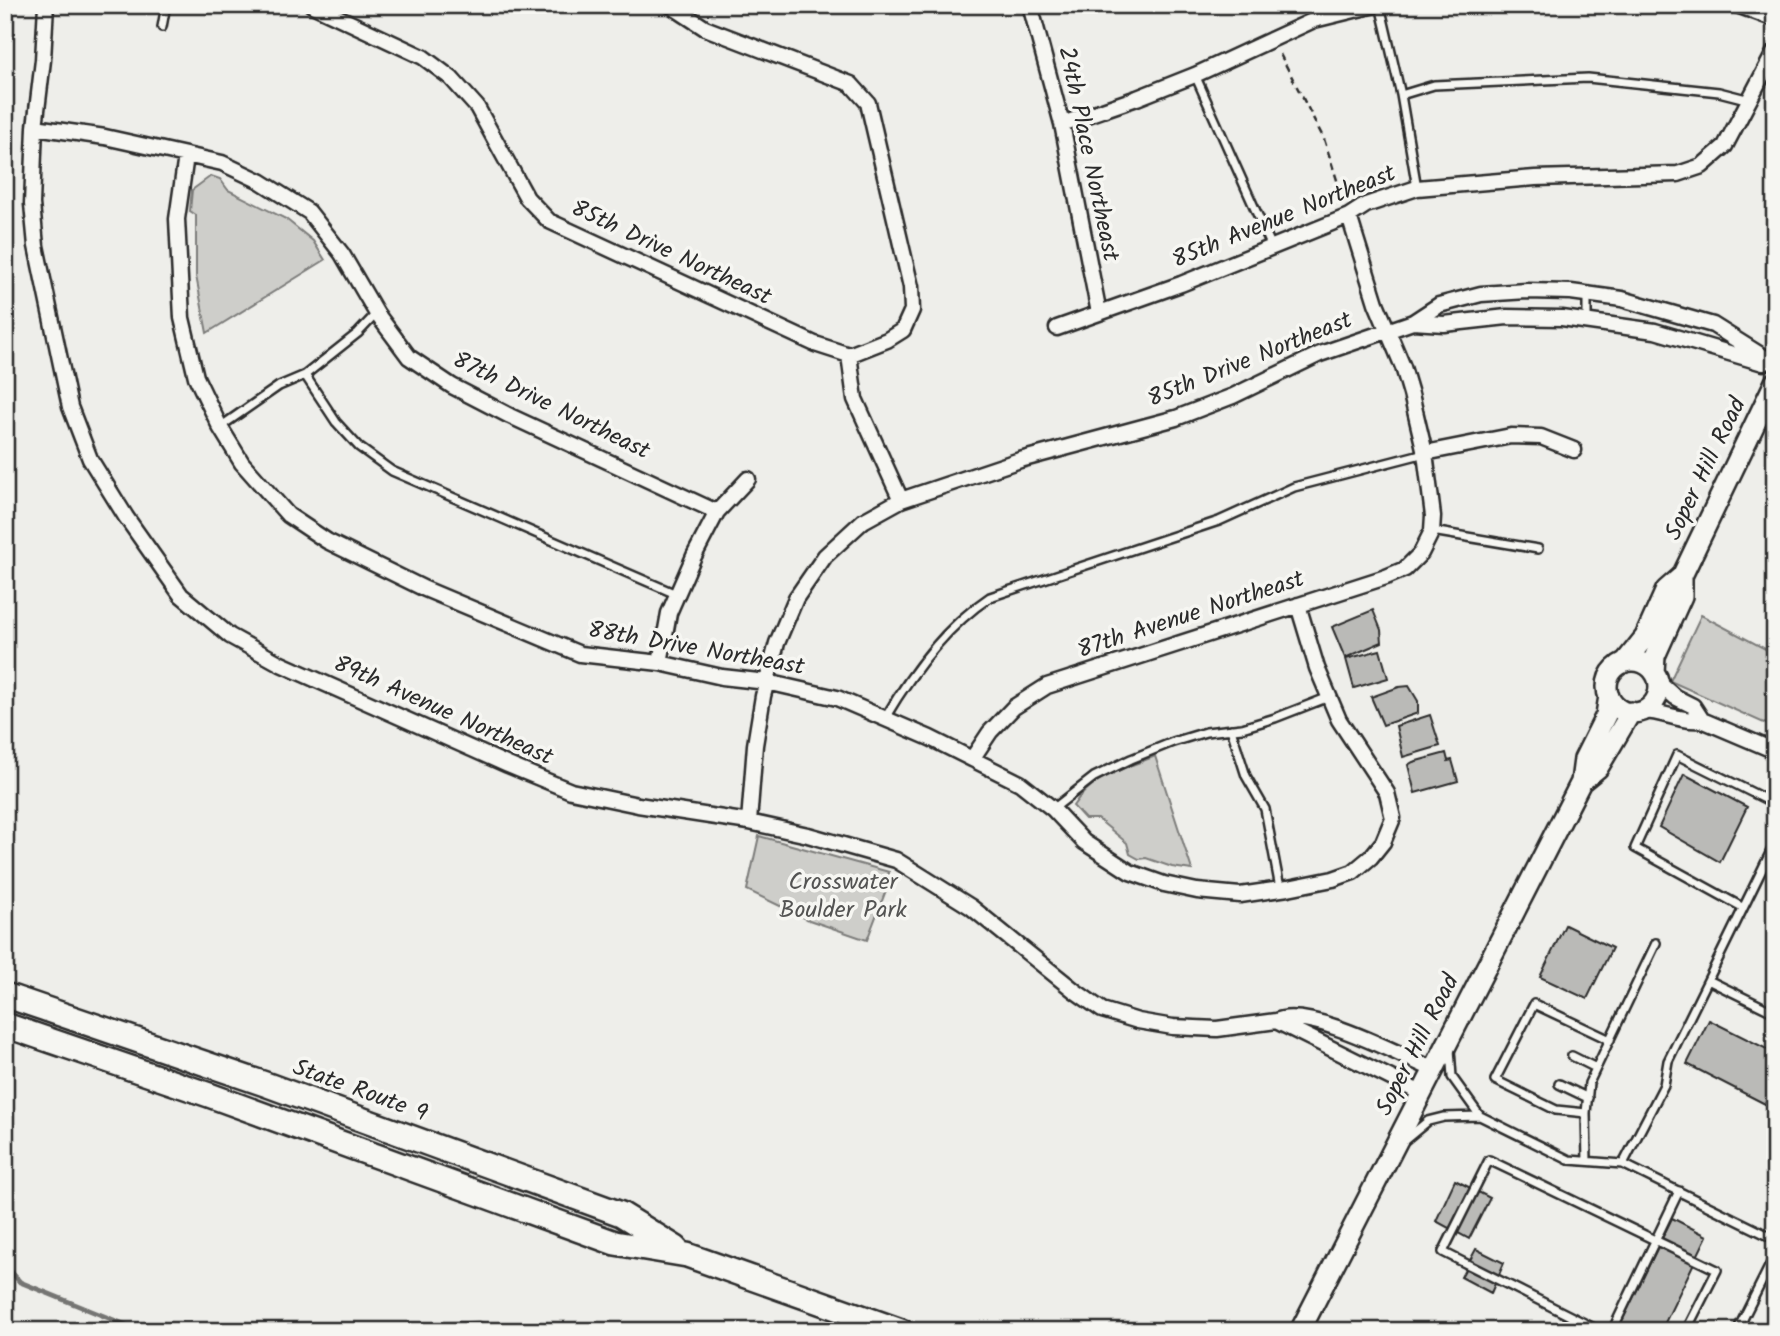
<svg xmlns="http://www.w3.org/2000/svg" width="1780" height="1336" font-family="Kalam,sans-serif">
<style>
.green{fill:#cececa;stroke:#7c7c7a;stroke-width:2}
.lines{fill:none;stroke-linecap:round;stroke-linejoin:round}
.stream{stroke:#757573;stroke-width:5}
.building{fill:#babab7;stroke:#2b2b2b;stroke-width:2}
.service-casing{stroke:#2b2b2b;stroke-width:12}
.minor-casing{stroke:#2b2b2b;stroke-width:19}
.tertiary-casing{stroke:#2b2b2b;stroke-width:24}
.primary-casing{stroke:#2b2b2b;stroke-width:28}
.path{stroke:#2b2b2b;stroke-width:2.5;stroke-dasharray:7 5;stroke-linecap:butt}
.service{stroke:#f6f6f2;stroke-width:7}
.minor{stroke:#f6f6f2;stroke-width:14}
.tertiary{stroke:#f6f6f2;stroke-width:19}
.primary{stroke:#f6f6f2;stroke-width:23}
.labels{text-anchor:middle;dominant-baseline:central;stroke-width:7;stroke-linejoin:round;paint-order:stroke}
.street-label{font-size:24px;fill:#2b2b2b;stroke:#f6f6f2}
.park-label{font-size:24px;fill:#545453;stroke:#f6f6f2}
</style>
<rect width="100%" height="100%" fill="#eeeeea"/>
<filter id="ink" filterUnits="userSpaceOnUse"><feTurbulence type="fractalNoise" baseFrequency=".0143" numOctaves="2"/><feDisplacementMap in="SourceGraphic" scale="14" xChannelSelector="R" yChannelSelector="G"/><feConvolveMatrix kernelMatrix="1 2 1 2 8 2 1 2 1" color-interpolation-filters="sRGB"/></filter>
<g filter="url(#ink)">
<!-- green -->
<path class="green" d="M211,176L220,179L228,190L286,219L313,241L325,260L207,333L196,276V215L190,211L192,190Z
M1701,615L1775,654V728L1670,681Z
M1155,756L1192,870L1172,867L1146,858L1139,859L1130,854L1127,843L1098,819H1085L1073,806C1093,775 1123,770 1155,756Z
M759,836L889,872L888,885L867,940L809,920L747,890Z"/>
<g class="lines">
<!-- stream -->
<path class="stream" d="M5,1265L20,1282L131,1327L293,1331L478,1323L503,1331"/>
</g>
<!-- building -->
<path class="building" d="M1373,610L1381,630L1382,642L1345,658L1332,627Z
M1380,650L1388,678L1354,688L1346,659Z
M1409,686L1418,701V713L1383,725L1371,697L1399,687Z
M1430,715L1440,746L1403,757L1396,726Z
M1446,753L1448,761L1452,760L1458,781L1415,793L1408,765L1413,762Z
M1684,774L1747,807L1720,862L1659,827Z
M1565,925L1612,948L1587,999L1540,977Z
M1709,1020L1775,1053V1109L1687,1064Z
M1455,1180L1490,1198L1469,1239L1436,1221Z
M1672,1218L1707,1236L1661,1331H1617Z
M1476,1249L1504,1263L1491,1293L1461,1277Z"/>
<g class="lines">
<defs>
<path id="service" d="M1380,5L1401,95L1417,188
M162,27L166,5
M1195,75L1272,247
M1401,95L1434,85L1588,78L1719,92L1750,100
M1587,295V321
M305,375L336,422L359,447L392,471L676,594
M220,427L279,386L305,375L358,333L376,314
M1432,531L1538,549
M885,718C912,672 945,627 990,597L1219,521L1294,487L1425,453
M1231,729L1246,776L1265,809L1280,888
M1053,809L1094,777L1131,759L1173,742L1206,732L1242,728L1275,718L1329,697
M1742,907L1635,848L1677,755L1775,804
M1708,980L1775,843
M1450,1049L1452,1077L1480,1116
M1572,1056L1596,1068
M1559,1084L1588,1098
M1586,1113L1556,1110L1495,1080L1534,1004L1610,1040
M1405,1140L1428,1121L1444,1117L1480,1116L1569,1160L1623,1164L1775,1239
M1587,1161L1586,1113L1589,1083L1656,943
M1623,1164L1664,1085L1668,1061L1708,980L1775,1013
M1600,1331L1443,1252L1489,1160L1717,1270L1686,1331
M1612,1331L1679,1191
M1737,1331L1775,1255"/>
<path id="minor" d="M46,5L43,60L35,127L32,204L36,246L70,407L90,459L126,517L181,595L230,636L281,664L508,765L571,791L638,805L749,822L808,835L896,860L971,907L1075,991L1102,1010L1138,1021L1173,1027L1217,1029L1276,1021C1309,1006 1399,1055 1433,1069
M312,5L423,57L451,78L477,107L527,198L549,221L815,344L849,355L887,340L903,330L912,310L911,287L868,103L851,84L705,28L670,5
M1030,5L1062,124L1099,313
M1737,5L1775,19
M1062,124L1137,98L1195,75L1314,20L1375,5
M35,127L105,137L222,163L260,181L309,212L342,254L377,314L409,357L452,386L510,416L717,512
M186,156L177,219L182,318L196,377L220,427L242,463L288,515L327,541L425,589L580,654L660,663L722,677L767,682L837,698L930,738L1020,783L1053,809L1084,842L1130,872L1164,884L1197,891L1240,895L1288,888L1333,879L1353,872L1371,857L1383,842L1393,818L1387,793L1339,720L1317,668L1298,605
M1413,322L1444,324L1507,317L1562,318L1655,331L1763,363
M1057,328L1181,284L1349,216L1366,205L1417,188L1535,178L1678,174L1702,166L1725,146L1775,51
M849,355L855,399L901,500
M1425,453L1511,436L1541,437L1574,450
M660,663L669,613L694,556L717,512L748,479
M1658,682L1675,697L1693,706L1702,720
M1643,711C1666,712 1679,722 1702,720
M1702,720L1775,751
M972,759L990,732L1014,707L1047,686L1386,577L1405,569L1421,553L1432,531L1433,516L1425,453L1411,394L1403,367L1376,303L1349,216
M749,822L755,745L763,696L777,643L796,598L825,556L863,521L901,500L1020,460L1176,418L1233,396L1320,354L1413,322L1439,305L1481,294L1527,291L1571,292L1622,299L1713,325L1775,364
M1276,1021L1421,1093"/>
<path id="tertiary" d="M1607 687a26 26 0 1 1 52 0a26 26 0 1 1-52 0Z
M1625,662L1645,637L1666,590L1682,576L1775,382
M1654,672L1655,656L1682,596V576
M1581,782L1598,768L1631,712
M1300,1331L1581,782L1584,759L1606,715L1609,696"/>
<path id="primary" d="M5,995L265,1084L621,1214L676,1248
M5,1025L209,1095L615,1243L687,1255L901,1331"/>
</defs>
<!-- service casing -->
<use href="#service" class="service-casing"/>
<!-- minor casing -->
<use href="#minor" class="minor-casing"/>
<!-- tertiary casing -->
<use href="#tertiary" class="tertiary-casing"/>
<!-- primary casing -->
<use href="#primary" class="primary-casing"/>
<!-- path -->
<path class="path" d="M1280,54L1324,139L1344,202"/>
<!-- service -->
<use href="#service" class="service"/>
<!-- minor -->
<use href="#minor" class="minor"/>
<!-- tertiary -->
<use href="#tertiary" class="tertiary"/>
<!-- primary -->
<use href="#primary" class="primary"/>
</g>
</g>
<g class="labels">
<!-- street labels -->
<g class="street-label">
<text transform="translate(1088 154) rotate(78)">24th Place Northeast</text>
<text transform="translate(1284 217) rotate(-22)">85th Avenue Northeast</text>
<text transform="translate(671 253) rotate(25)">85th Drive Northeast</text>
<text transform="translate(1250 360) rotate(-22)">85th Drive Northeast</text>
<text transform="translate(551 406) rotate(26)">87th Drive Northeast</text>
<text transform="translate(1706 469) rotate(-64)">Soper Hill Road</text>
<text transform="translate(1191 615) rotate(-18)">87th Avenue Northeast</text>
<text transform="translate(696 649) rotate(10)">88th Drive Northeast</text>
<text transform="translate(443 711) rotate(24)">89th Avenue Northeast</text>
<text transform="translate(1418 1045) rotate(-63)">Soper Hill Road</text>
<text transform="translate(360 1091) rotate(20)">State Route 9</text>
</g>
<!-- park labels -->
<g class="park-label">
<text x="843" y="882">Crosswater<tspan x="843" dy="28">Boulder Park</tspan></text>
</g>
</g>
<!-- margin -->
<rect width="1780" height="1336" fill="none" stroke="#f6f6f2" stroke-width="28"/>
<rect x="14" y="14" width="1752" height="1308" fill="none" stroke="#2b2b2b" stroke-width="2.5" filter="url(#ink)"/>
</svg>
